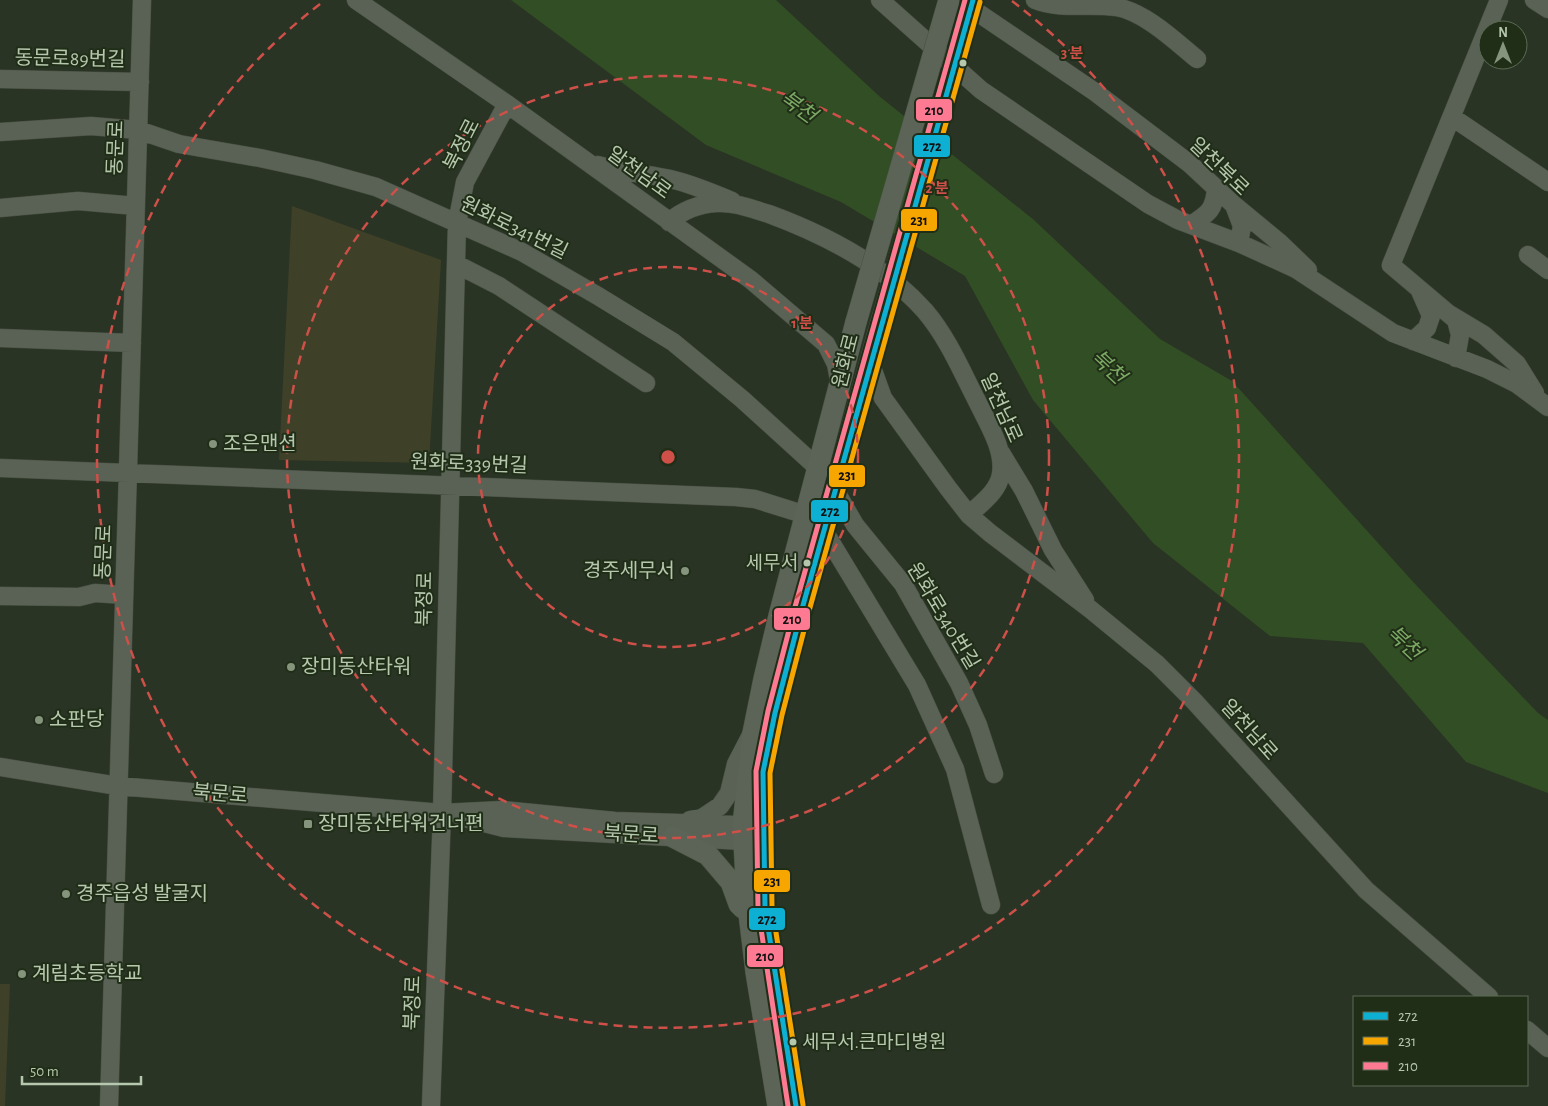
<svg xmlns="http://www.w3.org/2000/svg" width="1548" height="1106" font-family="'Alegreya Sans','Noto Sans KR',sans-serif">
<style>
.green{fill:#3f4028}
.water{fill:#324e24}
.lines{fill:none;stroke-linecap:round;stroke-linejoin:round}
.minor-casing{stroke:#474e43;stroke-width:19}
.major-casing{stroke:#475142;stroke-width:22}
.minor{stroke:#596254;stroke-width:18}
.major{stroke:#5b6457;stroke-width:21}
.major-bridge-casing{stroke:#475142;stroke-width:22;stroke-linecap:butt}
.major-bridge{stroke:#5b6457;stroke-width:21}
.bus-1-casing{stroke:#202e18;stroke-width:9}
.bus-2-casing{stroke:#202e18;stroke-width:9}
.bus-3-casing{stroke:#202e18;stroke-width:9}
.bus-1{stroke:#0dafd3;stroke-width:5}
.bus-2{stroke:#f7a600;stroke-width:5}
.bus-3{stroke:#fe7a93;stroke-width:5}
.ring{fill:none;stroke:#ce5049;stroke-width:2.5;stroke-dasharray:9 6}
.bus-dot{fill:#b5c7ad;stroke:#202e18;stroke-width:2}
.poi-dot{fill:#84947d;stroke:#202e18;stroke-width:2}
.labels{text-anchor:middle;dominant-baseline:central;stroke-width:4;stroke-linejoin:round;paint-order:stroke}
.bus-label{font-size:19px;fill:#b5c7ad;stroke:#202e18;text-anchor:end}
.street-label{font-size:20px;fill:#b5c7ad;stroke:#202e18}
.poi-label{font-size:20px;fill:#b5c7ad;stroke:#202e18;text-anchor:start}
.water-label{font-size:21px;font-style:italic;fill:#7ba963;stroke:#202e18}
.centre{fill:#ce5049;stroke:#202e18;stroke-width:2.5}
.ring-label{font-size:15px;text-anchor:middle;font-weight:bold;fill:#ce5049;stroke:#202e18;stroke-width:4;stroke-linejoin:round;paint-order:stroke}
.line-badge{stroke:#202e18;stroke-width:2}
.pale-badge-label{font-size:14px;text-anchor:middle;font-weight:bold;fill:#111}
</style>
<rect width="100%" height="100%" fill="#2a3425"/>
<!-- green -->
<path class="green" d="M292,206L441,260L429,463L279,460Z
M0,984H10L5,1106H0Z"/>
<!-- water -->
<path class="water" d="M511,0H776L879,96L1034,220L1160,339L1232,381L1415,584L1538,713L1548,720V793L1466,762L1363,643L1270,636L1153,543L1033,400L965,276L841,202L706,145Z"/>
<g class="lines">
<defs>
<path id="minor" d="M356,0L507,104L751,280L826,344L836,364L840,385
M880,0L981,90L1148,204L1178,220L1239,243L1296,269L1393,333L1487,369L1517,384L1548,407
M1035,0C1060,10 1089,3 1116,7C1145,12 1175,41 1197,59
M1534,0L1548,9
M971,8L1095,92L1190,164L1234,205L1242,226L1239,243
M0,79L140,82
M1452,117L1548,182
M0,132L91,126L138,130L179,144L260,158L315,170L376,187L522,252L598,296L673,342L742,399L819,469
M598,165C623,173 649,174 674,180C694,185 713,193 732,201
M1234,205L1280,243L1308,270
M0,208L78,201L136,206
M669,222C683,210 698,204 717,203C735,202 752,209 769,214C826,235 884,265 925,311C948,338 962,372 978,403C988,424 1005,450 1001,474C998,492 981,503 969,515
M1191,225C1209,213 1214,210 1216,189
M1528,255L1548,270
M456,264L499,286L646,383
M1449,314L1484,335L1517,364L1535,393
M0,338L132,343
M1413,341L1427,328L1431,316L1420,291
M1456,358L1460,335L1456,320L1391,265L1499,0
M870,362L883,398L948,488L969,515L990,533L1090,609L1157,664L1194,701L1366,890L1489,997
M1001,453L1024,491L1053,550L1085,600
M0,468L736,497L755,499L806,515
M835,490L855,525L903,584L959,683L978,725L994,774
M824,531L917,685L955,769L991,905
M0,596L79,597L95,593L124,595
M0,767L118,786L442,813L502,810L615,821L743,825
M461,817L504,828L743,841
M690,820L702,818L720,806L729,793L736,764L751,735
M1527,1030L1548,1048
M109,1106L142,0
M431,1106L442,813L457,223L465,182L507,104"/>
<path id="major" d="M673,837L708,855L731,882L739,904L743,908
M778,1106L756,972L747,897L743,825L753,733L764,679L779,616L856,322
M796,1106L773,967L765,908L763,841V772L775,713L802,609L878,333"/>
</defs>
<!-- minor casing -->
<use href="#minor" class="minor-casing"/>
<!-- major casing -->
<use href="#major" class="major-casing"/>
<!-- minor -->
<use href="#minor" class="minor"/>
<!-- major -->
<use href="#major" class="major"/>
<defs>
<path id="major-bridge" d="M856,322L949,0
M878,333L971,8"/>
</defs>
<!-- major-bridge casing -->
<use href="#major-bridge" class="major-bridge-casing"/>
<!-- major-bridge -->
<use href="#major-bridge" class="major-bridge"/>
<defs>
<path id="bus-1" d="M796,1106L765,908L763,772L775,713L802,609L973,0"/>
<path id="bus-2" d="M803,1105L772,907L770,773L782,715L809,611L980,2"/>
<path id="bus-3" d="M788,1106L758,909L756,771L768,711L795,607L965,0"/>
</defs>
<!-- bus-1 casing -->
<use href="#bus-1" class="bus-1-casing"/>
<!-- bus-2 casing -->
<use href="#bus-2" class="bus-2-casing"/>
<!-- bus-3 casing -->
<use href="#bus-3" class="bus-3-casing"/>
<!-- bus-1 -->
<use href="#bus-1" class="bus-1"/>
<!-- bus-2 -->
<use href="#bus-2" class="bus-2"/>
<!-- bus-3 -->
<use href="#bus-3" class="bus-3"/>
</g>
<!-- distance rings -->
<g class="ring">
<circle cx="668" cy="457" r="190"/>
<circle cx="668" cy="457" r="381"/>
<path d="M1012 1A571 571 0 1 1 324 1"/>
</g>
<!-- markers -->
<g class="bus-dot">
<circle cx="963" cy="63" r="4.5"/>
<circle cx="807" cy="563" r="4.5"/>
<circle cx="793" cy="1042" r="4.5"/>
</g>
<g class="poi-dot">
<circle cx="213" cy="444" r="5"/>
<circle cx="685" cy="571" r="5"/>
<circle cx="291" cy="667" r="5"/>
<circle cx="39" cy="720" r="5"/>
<rect x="303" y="819" width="10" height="10" rx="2.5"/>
<circle cx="66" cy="894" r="5"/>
<circle cx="22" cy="974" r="5"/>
</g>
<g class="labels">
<!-- bus labels -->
<g class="bus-label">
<text x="798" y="563">세무서</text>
<text x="802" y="1042" text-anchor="start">세무서.큰마디병원</text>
</g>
<!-- street labels -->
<g class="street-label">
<text transform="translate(70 59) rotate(1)">동문로89번길</text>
<text transform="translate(462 145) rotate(-63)">북정로</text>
<text transform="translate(116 148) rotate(-88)">동문로</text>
<text transform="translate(1219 167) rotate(44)">알천북로</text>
<text transform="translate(639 173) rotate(36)">알천남로</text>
<text transform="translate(514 228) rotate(26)">원화로341번길</text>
<text transform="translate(846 361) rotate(-76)">원화로</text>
<text transform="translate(1001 408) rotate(66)">알천남로</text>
<text transform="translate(469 464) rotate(2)">원화로339번길</text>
<text transform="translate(104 552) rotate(-88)">동문로</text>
<text transform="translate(425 599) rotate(-89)">북정로</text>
<text transform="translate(943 616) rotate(59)">원화로340번길</text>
<text transform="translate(1249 730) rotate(48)">알천남로</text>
<text transform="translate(220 794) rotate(5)">북문로</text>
<text transform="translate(631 835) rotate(3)">북문로</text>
<text transform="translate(413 1003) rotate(-88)">북정로</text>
</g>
<!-- poi labels -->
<g class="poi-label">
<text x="223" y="444">조은맨션</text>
<text x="675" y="571" text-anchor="end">경주세무서</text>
<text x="301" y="667">장미동산타워</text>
<text x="49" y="720">소판당</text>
<text x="318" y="824">장미동산타워건너편</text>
<text x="76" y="894">경주읍성 발굴지</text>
<text x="32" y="974">계림초등학교</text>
</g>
<!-- water labels -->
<g class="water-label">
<text transform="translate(798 107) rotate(36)">북천</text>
<text transform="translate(1108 367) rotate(43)">북천</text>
<text transform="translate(1404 643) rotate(43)">북천</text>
</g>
</g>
<circle cx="668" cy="457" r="8" class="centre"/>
<g class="ring-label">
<text x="1072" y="58">3 분</text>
<text x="937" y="193">2 분</text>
<text x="802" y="328">1 분</text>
</g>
<g class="line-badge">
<rect x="915" y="98" width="38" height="24" rx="5" fill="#fe7a93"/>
<rect x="913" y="134" width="38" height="24" rx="5" fill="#0dafd3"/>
<rect x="900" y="208" width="38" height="24" rx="5" fill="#f7a600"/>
<rect x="828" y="464" width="38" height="24" rx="5" fill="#f7a600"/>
<rect x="810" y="499" width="39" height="24" rx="5" fill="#0dafd3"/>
<rect x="773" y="607" width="38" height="24" rx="5" fill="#fe7a93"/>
<rect x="753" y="869" width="38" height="24" rx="5" fill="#f7a600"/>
<rect x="748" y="907" width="38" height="24" rx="5" fill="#0dafd3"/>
<rect x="746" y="944" width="38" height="24" rx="5" fill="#fe7a93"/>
</g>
<g class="pale-badge-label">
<text x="934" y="115">210</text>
<text x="932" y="151">272</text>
<text x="919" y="225">231</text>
<text x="847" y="480">231</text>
<text x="830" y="516">272</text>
<text x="792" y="624">210</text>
<text x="772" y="886">231</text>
<text x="767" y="924">272</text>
<text x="765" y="961">210</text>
</g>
<!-- legend -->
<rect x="1353" y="996" width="175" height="90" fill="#202e18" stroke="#5c6b54"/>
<rect x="1363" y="1012" width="25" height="8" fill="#0dafd3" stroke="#5c6b54"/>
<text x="1398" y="1021" font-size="15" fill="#b5c7ad">272</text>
<rect x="1363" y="1037" width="25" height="8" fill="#f7a600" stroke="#5c6b54"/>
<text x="1398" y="1046" font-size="15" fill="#b5c7ad">231</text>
<rect x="1363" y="1062" width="25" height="8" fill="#fe7a93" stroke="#5c6b54"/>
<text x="1398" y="1071" font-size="15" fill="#b5c7ad">210</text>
<!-- north arrow -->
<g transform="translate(1503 45)"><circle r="24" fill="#202e18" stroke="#5c6b54"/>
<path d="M0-4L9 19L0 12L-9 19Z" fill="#84947d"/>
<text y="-8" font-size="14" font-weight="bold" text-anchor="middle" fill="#b5c7ad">N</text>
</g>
<!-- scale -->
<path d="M22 1076v8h119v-8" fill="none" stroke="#b5c7ad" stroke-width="2.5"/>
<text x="30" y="1076" font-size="15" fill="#b5c7ad" stroke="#202e18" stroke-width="4" paint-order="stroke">50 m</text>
</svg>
